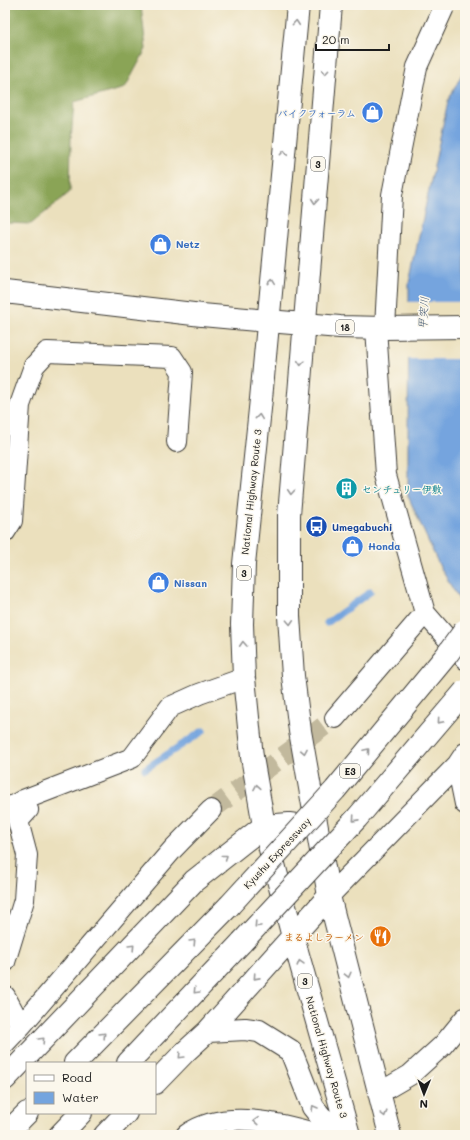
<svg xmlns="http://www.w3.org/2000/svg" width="470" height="1140" font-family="Mali,'Klee One',sans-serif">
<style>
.forest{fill:#8aa456;stroke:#536039}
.water{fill:#74a4de;stroke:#48607d}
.pier{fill:#ebe0bd}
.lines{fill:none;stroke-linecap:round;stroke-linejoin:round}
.stream{stroke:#74a4de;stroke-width:7}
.street-tunnel{stroke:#c2b99d;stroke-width:20;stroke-dasharray:20 10;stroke-linecap:butt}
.street-casing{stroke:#3b3934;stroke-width:22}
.secondary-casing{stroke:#3b3934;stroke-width:24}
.primary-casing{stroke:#3b3934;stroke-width:24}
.highway-casing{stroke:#3b3934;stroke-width:24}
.street{stroke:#fff;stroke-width:20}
.secondary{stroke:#fff;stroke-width:22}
.primary{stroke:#fff;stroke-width:22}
.highway{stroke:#fff;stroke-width:22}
.highway-bridge-casing{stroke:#3b3934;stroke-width:24;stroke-linecap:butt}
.highway-bridge{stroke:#fff;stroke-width:22}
.oneway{stroke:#999}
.labels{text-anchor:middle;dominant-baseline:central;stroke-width:3;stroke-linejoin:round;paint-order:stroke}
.shield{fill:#fbf7ec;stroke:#5f5e5a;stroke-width:1}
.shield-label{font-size:9px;font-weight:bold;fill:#1c1c1c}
.shop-label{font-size:10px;font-weight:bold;fill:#366cbe;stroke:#fbf7ec;text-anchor:start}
.culture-label{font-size:10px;font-weight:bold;fill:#0d838f;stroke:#fbf7ec;text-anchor:start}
.street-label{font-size:10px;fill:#1c1c1c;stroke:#fbf7ec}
.transit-label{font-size:10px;font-weight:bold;fill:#164399;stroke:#fbf7ec;text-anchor:start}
.food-label{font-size:10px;font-weight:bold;fill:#c56008;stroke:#fbf7ec;text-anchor:end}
.water-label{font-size:11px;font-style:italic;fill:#445973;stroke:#fbf7ec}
</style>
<rect width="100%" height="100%" fill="#fbf7ec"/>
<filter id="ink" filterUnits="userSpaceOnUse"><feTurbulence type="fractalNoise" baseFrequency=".025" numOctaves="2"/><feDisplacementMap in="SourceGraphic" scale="8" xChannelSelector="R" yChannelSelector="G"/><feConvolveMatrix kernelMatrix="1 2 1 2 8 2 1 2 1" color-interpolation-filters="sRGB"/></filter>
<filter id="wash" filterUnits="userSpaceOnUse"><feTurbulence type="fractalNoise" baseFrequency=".012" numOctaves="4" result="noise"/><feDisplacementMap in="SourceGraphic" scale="16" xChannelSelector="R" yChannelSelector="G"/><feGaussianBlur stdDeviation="0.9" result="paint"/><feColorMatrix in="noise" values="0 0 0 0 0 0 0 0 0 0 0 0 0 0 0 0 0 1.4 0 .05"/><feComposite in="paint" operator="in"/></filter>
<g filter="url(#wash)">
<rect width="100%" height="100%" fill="#ebe0bd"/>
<!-- forest -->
<path class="forest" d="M5,5H141L146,49L125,88L74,102L71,140L70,192L31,224L5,223Z"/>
<!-- water -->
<path class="water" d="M465,68V610L439,565L408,496V437L409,283L448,101Z"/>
<!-- pier -->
<path class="pier" d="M407,302H465V359H407Z"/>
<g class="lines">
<!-- stream -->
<path class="stream" d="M327,623L370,592
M145,769L203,731"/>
</g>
</g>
<g filter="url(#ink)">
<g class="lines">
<!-- street-tunnel -->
<path class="street-tunnel" d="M211,810L335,718"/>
<defs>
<path id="street" d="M376,328L386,475L425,613L465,659
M385,328L392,195L417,67L445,5
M5,532L12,521L20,405L34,366L47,352L172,357L182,372L177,442
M335,718L425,613
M465,753L457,765L465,804
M5,810L23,800L132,758L170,707L199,694L244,678
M329,896L457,765
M5,962L24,900L27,855L18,821L28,810L23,800
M5,996L21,1026L5,1043
M21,1026L173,849L211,810
M379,1093L410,1075L443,1045L465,1018
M186,1135C223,1108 281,1123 321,1135"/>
<path id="secondary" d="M5,292L202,315L268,321"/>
<path id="primary" d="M268,321L340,327L385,328L465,327"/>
<path id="highway" d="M298,5L261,399L244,564L242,624L244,678L252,757L264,826L293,937L349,1135
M331,5L289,515V616L293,676L300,731L329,896L390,1135
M208,1031L245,1029L259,1031L291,1051L313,1107L321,1117L341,1135
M75,1063L229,906
M128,1063L242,942
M5,1079L194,881L264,826L289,824L317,828
M155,1083L185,1052L208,1031L329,896
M5,1135L27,1113
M60,1135L81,1113
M105,1135L126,1113"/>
</defs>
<!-- street casing -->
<use href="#street" class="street-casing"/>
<!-- secondary casing -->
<use href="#secondary" class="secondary-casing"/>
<!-- primary casing -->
<use href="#primary" class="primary-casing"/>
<!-- highway casing -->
<use href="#highway" class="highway-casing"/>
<!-- street -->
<use href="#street" class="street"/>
<!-- secondary -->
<use href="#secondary" class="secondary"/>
<!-- primary -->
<use href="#primary" class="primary"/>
<!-- highway -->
<use href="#highway" class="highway"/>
<defs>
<path id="highway-bridge" d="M229,906L335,790L446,656L465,630
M242,942L357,818L465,691"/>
</defs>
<!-- highway-bridge casing -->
<use href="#highway-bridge" class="highway-bridge-casing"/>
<!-- highway-bridge -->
<use href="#highway-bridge" class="highway-bridge"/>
</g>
<!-- one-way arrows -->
<defs><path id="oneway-chevron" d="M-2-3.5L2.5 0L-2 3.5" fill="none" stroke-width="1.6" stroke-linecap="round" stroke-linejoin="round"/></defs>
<g class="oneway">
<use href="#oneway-chevron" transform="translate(296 23) rotate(-85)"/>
<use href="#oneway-chevron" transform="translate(325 72) rotate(95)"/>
<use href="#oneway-chevron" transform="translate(284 153) rotate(-85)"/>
<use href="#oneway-chevron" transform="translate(315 201) rotate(95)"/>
<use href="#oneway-chevron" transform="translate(272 282) rotate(-84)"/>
<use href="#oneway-chevron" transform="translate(301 363) rotate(95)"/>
<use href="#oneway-chevron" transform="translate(259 417) rotate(-84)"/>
<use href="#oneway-chevron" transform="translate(291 492) rotate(94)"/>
<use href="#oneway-chevron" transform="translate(290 622) rotate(87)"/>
<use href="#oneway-chevron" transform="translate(243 644) rotate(-93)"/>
<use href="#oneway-chevron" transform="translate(440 721) rotate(131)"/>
<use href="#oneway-chevron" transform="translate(304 751) rotate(80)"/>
<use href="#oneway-chevron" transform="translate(367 751) rotate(-50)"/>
<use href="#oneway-chevron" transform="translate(257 787) rotate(-100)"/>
<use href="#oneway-chevron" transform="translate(355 819) rotate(132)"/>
<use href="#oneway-chevron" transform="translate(225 857) rotate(-38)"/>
<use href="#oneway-chevron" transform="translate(257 925) rotate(133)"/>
<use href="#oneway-chevron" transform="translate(193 942) rotate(-46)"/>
<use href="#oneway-chevron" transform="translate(132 947) rotate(-46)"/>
<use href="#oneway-chevron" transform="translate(300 963) rotate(-106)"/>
<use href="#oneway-chevron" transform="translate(348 975) rotate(76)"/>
<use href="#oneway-chevron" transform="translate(256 977) rotate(132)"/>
<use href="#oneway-chevron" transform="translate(196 991) rotate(133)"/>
<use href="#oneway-chevron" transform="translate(103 1035) rotate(-46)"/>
<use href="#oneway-chevron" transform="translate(42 1040) rotate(-46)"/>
<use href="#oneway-chevron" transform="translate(181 1056) rotate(134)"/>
<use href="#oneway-chevron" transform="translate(314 1108) rotate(-121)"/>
<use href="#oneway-chevron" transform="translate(384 1114) rotate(75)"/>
<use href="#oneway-chevron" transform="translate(256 1121) rotate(-177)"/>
</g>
</g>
<!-- icons -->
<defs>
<symbol id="shop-disc" viewBox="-11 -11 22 22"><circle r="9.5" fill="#3f7fe0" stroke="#fbf7ec"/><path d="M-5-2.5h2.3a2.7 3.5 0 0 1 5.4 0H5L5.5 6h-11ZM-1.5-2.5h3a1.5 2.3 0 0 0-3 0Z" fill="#fff"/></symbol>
<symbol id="building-disc" viewBox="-11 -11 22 22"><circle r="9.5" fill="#0f9aa8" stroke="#fbf7ec"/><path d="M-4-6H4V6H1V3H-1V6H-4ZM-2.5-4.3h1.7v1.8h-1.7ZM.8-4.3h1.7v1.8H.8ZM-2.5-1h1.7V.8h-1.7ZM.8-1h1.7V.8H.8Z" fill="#fff"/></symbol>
<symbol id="bus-disc" viewBox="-11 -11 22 22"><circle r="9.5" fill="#1a4fb4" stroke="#fbf7ec"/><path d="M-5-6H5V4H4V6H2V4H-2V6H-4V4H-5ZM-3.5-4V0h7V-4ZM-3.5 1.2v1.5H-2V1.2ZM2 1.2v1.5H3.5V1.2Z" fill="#fff"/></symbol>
<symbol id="restaurant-disc" viewBox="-11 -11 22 22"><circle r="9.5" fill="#e8710a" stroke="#fbf7ec"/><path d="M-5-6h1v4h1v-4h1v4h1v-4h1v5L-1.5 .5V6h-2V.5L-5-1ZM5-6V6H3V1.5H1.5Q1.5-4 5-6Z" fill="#fff"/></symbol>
</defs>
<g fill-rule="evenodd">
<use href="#shop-disc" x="360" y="100" width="25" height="25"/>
<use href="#shop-disc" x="148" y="232" width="25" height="25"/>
<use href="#building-disc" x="334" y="476" width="25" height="25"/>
<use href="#bus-disc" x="304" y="514" width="25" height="25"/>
<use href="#shop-disc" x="340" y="534" width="25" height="25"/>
<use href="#shop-disc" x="146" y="570" width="25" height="25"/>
<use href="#restaurant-disc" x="368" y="924" width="25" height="25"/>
</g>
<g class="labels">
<!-- shield labels -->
<g class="shield">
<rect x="311" y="157" width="14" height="14" rx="3"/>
<rect x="336" y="320" width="18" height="14" rx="3"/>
<rect x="237" y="566" width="14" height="14" rx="3"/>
<rect x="340" y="764" width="20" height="14" rx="3"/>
<rect x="298" y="974" width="14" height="14" rx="3"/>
</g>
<g class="shield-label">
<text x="318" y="164">3</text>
<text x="345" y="327">18</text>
<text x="244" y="573">3</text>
<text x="350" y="771">E3</text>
<text x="305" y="981">3</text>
</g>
<!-- shop labels -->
<g class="shop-label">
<text x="356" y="113" text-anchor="end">バイクフォーラム</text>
<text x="176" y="244">Netz</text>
<text x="368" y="546">Honda</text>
<text x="174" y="583">Nissan</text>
</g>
<!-- culture labels -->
<g class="culture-label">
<text x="362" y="489">センチュリー伊敷</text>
</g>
<!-- street labels -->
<g class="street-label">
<text transform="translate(251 492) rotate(-84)">National Highway Route 3</text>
<text transform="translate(277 853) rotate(-47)">Kyushu Expressway</text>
<text transform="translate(327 1057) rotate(74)">National Highway Route 3</text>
</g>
<!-- transit labels -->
<g class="transit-label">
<text x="332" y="527">Umegabuchi</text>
</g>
<!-- food labels -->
<g class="food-label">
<text x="364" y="937">まるよしラーメン</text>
</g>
<!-- water labels -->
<g class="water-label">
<text transform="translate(423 313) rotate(-86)">甲突川</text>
</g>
</g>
<!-- margin -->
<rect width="470" height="1140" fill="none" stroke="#fbf7ec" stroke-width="20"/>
<!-- legend -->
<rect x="26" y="1062" width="130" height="52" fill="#fbf7ec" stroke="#a29f99"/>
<rect x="34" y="1075" width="20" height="6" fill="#ffffff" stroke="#a29f99"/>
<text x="62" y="1082" font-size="12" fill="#1c1c1c">Road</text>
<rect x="34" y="1092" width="20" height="12" fill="#74a4de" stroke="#a29f99"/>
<text x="62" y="1102" font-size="12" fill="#1c1c1c">Water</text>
<!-- north arrow -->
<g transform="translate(424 1094) rotate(181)" stroke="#fbf7ec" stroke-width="3" paint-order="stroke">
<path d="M0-3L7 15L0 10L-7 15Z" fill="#1c1c1c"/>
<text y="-6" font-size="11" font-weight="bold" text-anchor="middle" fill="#1c1c1c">N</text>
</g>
<!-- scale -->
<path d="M316 44v6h73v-6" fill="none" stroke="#1c1c1c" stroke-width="2"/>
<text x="322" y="44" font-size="12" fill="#1c1c1c" stroke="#fbf7ec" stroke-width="3" paint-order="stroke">20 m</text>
</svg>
